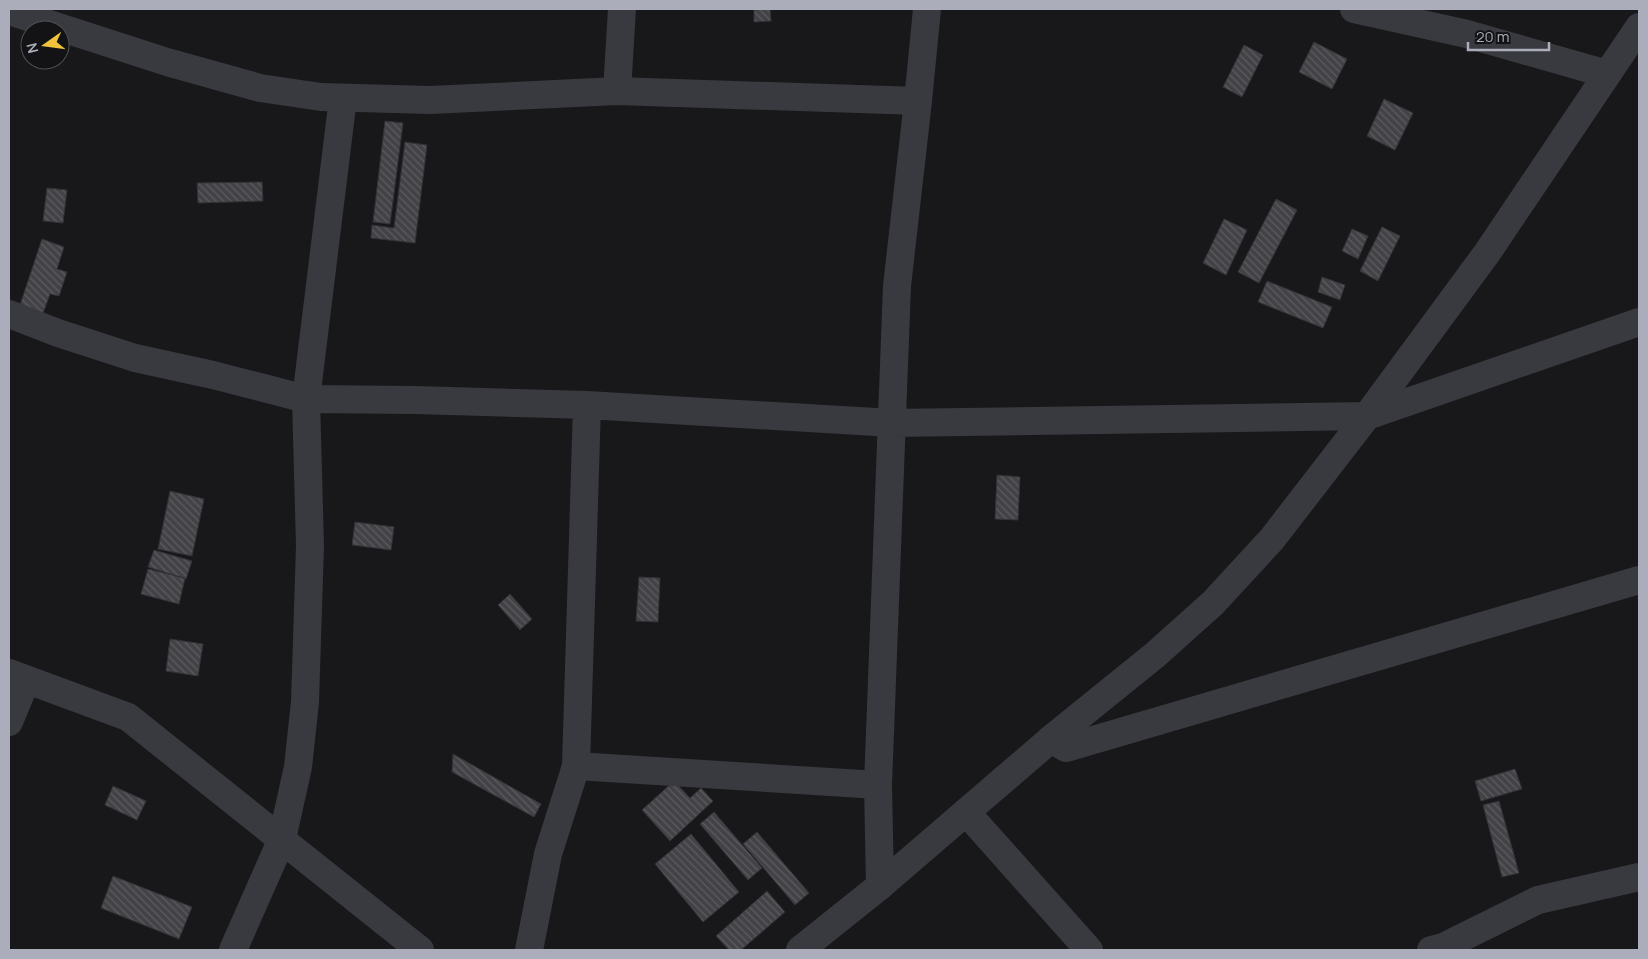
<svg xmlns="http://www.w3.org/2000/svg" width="1648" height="959" font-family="Manrope,sans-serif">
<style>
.building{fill:url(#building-back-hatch);stroke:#333236}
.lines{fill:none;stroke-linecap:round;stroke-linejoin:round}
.minor{stroke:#393a3f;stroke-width:28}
.tertiary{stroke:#393a3f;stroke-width:28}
</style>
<defs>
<pattern id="building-back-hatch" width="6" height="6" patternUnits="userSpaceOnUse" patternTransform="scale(1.25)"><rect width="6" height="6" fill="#434347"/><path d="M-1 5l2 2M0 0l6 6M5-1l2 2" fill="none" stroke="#5b5c5f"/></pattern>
</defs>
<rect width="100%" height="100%" fill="#18181a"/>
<!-- building -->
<path class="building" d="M754,9H770L771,21L754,22Z
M1314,42L1347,59L1332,89L1299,72Z
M1244,45L1263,55L1242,97L1223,87Z
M1384,99L1413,113L1395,150L1367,136Z
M385,121L403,123L390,224L373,222Z
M405,142L427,145L415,243L371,238L372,225L394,228Z
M262,182L263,201L198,203L197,183Z
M47,188L67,190L63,223L43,221Z
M1276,199L1297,210L1259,283L1238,272Z
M1224,219L1247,230L1226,275L1203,263Z
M1382,227L1400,236L1378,281L1360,271Z
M1352,229L1368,236L1358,259L1342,251Z
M42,239L64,247L57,269L67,272L59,296L50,294L42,316L19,308Z
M1322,277L1345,285L1340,300L1318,292Z
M1267,281L1332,307L1323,328L1258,302Z
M997,475L1020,477L1018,520L995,519Z
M170,491L204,499L192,556L158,549Z
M355,522L394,527L391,550L352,545Z
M154,550L192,561L186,579L148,567Z
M148,569L185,578L179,604L141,594Z
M639,577L660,578L658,622L636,621Z
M510,594L532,619L520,630L498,605Z
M170,639L203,644L198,676L166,671Z
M453,754L541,804L534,817L452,772Z
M1515,769L1522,789L1481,801L1475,781Z
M674,781L690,798L701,788L713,801L670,841L642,810Z
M113,786L146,801L137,820L105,805Z
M1499,801L1519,873L1502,877L1483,805Z
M714,812L762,868L748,880L700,824Z
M757,832L809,893L795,905L743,844Z
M691,834L739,892L703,922L655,864Z
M113,876L192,907L179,939L101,908Z
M767,891L785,912L741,950H729L716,936Z"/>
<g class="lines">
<!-- minor -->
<path class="minor" d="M1354,9L1467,34L1607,74
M9,11L167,62L260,88L321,97L430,100L617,91L918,101
M617,91L622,9
M9,314L58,333L135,358L213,375L306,399L415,400L587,405L892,423L1367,416L1639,322
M9,673L128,717L420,950
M9,722L26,681
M1051,739L1066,748L1639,580
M576,766L878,785
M966,812L1089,950
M880,886L878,785L897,286L918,101L927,9
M233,950L282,839L298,767L305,702L310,546L306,399L343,98
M529,950L548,854L576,766L587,405
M1431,950L1443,947L1538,900L1639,877"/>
<!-- tertiary -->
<path class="tertiary" d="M800,950L880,886L1051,739L1155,655L1213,603L1272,539L1367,416L1487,253L1639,27"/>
</g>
<!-- border -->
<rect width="1648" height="959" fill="none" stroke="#abaeba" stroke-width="20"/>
<!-- north arrow -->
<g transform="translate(45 45) rotate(256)"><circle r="24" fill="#131315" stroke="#505157"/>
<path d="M0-4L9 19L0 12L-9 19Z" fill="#efc33b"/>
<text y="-8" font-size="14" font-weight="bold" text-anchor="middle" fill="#abaeba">N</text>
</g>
<!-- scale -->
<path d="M1468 42v8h81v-8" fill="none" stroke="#abaeba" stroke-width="2.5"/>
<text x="1476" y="42" font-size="15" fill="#abaeba" stroke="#131315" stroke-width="4" paint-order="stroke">20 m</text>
</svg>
